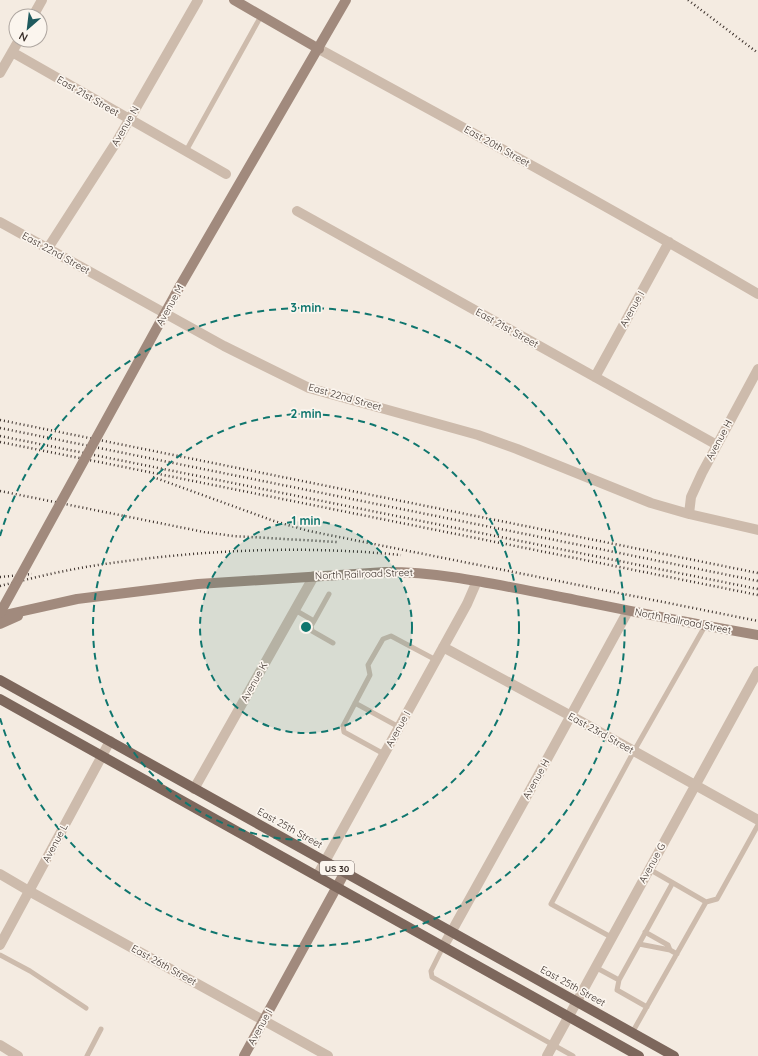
<svg xmlns="http://www.w3.org/2000/svg" width="758" height="1056" font-family="Quicksand,sans-serif">
<style>
.lines{fill:none;stroke-linecap:round;stroke-linejoin:round}
.lane{stroke:#cdbbac;stroke-width:5}
.street{stroke:#cdbbac;stroke-width:10}
.secondary{stroke:#a18a7d;stroke-width:10}
.primary{stroke:#7d675c;stroke-width:10}
.rail{stroke:#3b302b;stroke-width:2.5;stroke-dasharray:1 3;stroke-linecap:butt}
.secondary-bridge{stroke:#a18a7d;stroke-width:10}
.ring{fill:none;stroke:#0f766e;stroke-width:2;stroke-dasharray:7 5}
.labels{text-anchor:middle;dominant-baseline:central;stroke-width:3.5;stroke-linejoin:round;paint-order:stroke}
.shield{fill:#fbf5ee;stroke:#756b66;stroke-width:1}
.shield-label{font-size:9px;font-weight:bold;fill:#3b302b}
.street-label{font-size:10px;fill:#3b302b;stroke:#fbf5ee}
.centre{fill:#0f766e;stroke:#fbf5ee;stroke-width:2}
.ring-label{font-size:12px;text-anchor:middle;font-weight:bold;fill:#0f766e;stroke:#fbf5ee;stroke-width:3.5;stroke-linejoin:round;paint-order:stroke}
</style>
<rect width="100%" height="100%" fill="#f4ebe1"/>
<g class="lines">
<!-- lane -->
<path class="lane" d="M186,151L261,16
M295,610L314,621L329,594
M314,621L311,626L312,631L333,643
M355,703L399,727
M384,754L344,732L343,726L370,675L368,665L383,639L391,636L436,660
M706,902L717,899L758,825
M645,932L668,945L670,950
M611,937L551,904L634,751L705,626
M639,944L672,884
M443,947L431,971L432,977L573,1056
M0,955L30,971L86,1008
M595,967L619,980L617,990L647,1007
M619,980L639,944L670,950L677,954
M632,1033L706,902L649,869
M87,1056L101,1029"/>
<!-- street -->
<path class="street" d="M33,16L42,0
M319,49C466,129 613,209 758,294
M12,52L226,174
M0,73L19,40
M297,211L717,445
M0,222L224,346L309,388L478,435L517,449L651,503L689,514L758,530
M48,248L117,141L198,0
M595,377L669,242
M689,514L691,497L702,473L758,369
M443,647L571,716L758,820
M194,789L314,576
M0,874L29,891L328,1056
M317,876L467,604L477,581
M0,945L110,741
M443,947L534,783L628,611
M0,1045L18,1056
M547,1056L758,671"/>
<!-- secondary -->
<path class="secondary" d="M234,0L319,49
M180,286L346,0
M0,616L77,599L198,584L386,572C441,572 493,584 546,594C616,608 687,623 758,635
M0,624L18,616
M244,1056L345,872"/>
<!-- primary -->
<path class="primary" d="M0,680L674,1056
M0,699L639,1056"/>
<!-- rail -->
<path class="rail" d="M688,0L758,53
M0,420L758,573
M0,428L758,581
M0,436L758,589
M0,442L758,595
M153,477L274,521L309,531L758,621
M0,491L204,532L233,536L337,542
M0,577L32,574
M0,586C32,578 65,570 98,565C198,550 300,545 401,555"/>
<!-- secondary-bridge -->
<path class="secondary-bridge" d="M0,613L180,286"/>
</g>
<!-- distance rings -->
<circle cx="306" cy="627" r="106" fill="#0f766e" fill-opacity=".12"/>
<g class="ring">
<circle cx="306" cy="627" r="106"/>
<circle cx="306" cy="627" r="213"/>
<path d="M0 536A319 319 0 1 1 0 718"/>
</g>
<g class="labels">
<!-- shield labels -->
<rect class="shield" x="320" y="861" width="34" height="14" rx="3"/>
<g class="shield-label">
<text x="337" y="868">US 30</text>
</g>
<!-- street labels -->
<g class="street-label">
<text transform="translate(88 96) rotate(30)">East 21st Street</text>
<text transform="translate(125 126) rotate(-60)">Avenue N</text>
<text transform="translate(497 146) rotate(29)">East 20th Street</text>
<text transform="translate(56 253) rotate(29)">East 22nd Street</text>
<text transform="translate(170 305) rotate(-61)">Avenue M</text>
<text transform="translate(632 309) rotate(-61)">Avenue I</text>
<text transform="translate(507 328) rotate(29)">East 21st Street</text>
<text transform="translate(345 397) rotate(16)">East 22nd Street</text>
<text transform="translate(719 440) rotate(-62)">Avenue H</text>
<text transform="translate(364 574) rotate(-2)">North Railroad Street</text>
<text transform="translate(683 621) rotate(11)">North Railroad Street</text>
<text transform="translate(254 682) rotate(-61)">Avenue K</text>
<text transform="translate(398 729) rotate(-61)">Avenue I</text>
<text transform="translate(601 733) rotate(29)">East 23rd Street</text>
<text transform="translate(536 779) rotate(-61)">Avenue H</text>
<text transform="translate(290 828) rotate(29)">East 25th Street</text>
<text transform="translate(55 843) rotate(-62)">Avenue L</text>
<text transform="translate(652 863) rotate(-61)">Avenue G</text>
<text transform="translate(164 965) rotate(29)">East 26th Street</text>
<text transform="translate(573 986) rotate(29)">East 25th Street</text>
<text transform="translate(260 1027) rotate(-61)">Avenue I</text>
</g>
</g>
<circle cx="306" cy="627" r="6" class="centre"/>
<g class="ring-label">
<text x="306" y="312">3 min</text>
<text x="306" y="418">2 min</text>
<text x="306" y="525">1 min</text>
</g>
<!-- north arrow -->
<g transform="translate(28 28) rotate(208)"><circle r="19" fill="#fbf5ee" stroke="#aea6a0"/>
<path d="M0-3L7 15L0 10L-7 15Z" fill="#1f5a5e"/>
<text y="-6" font-size="11" font-weight="bold" text-anchor="middle" fill="#3b302b">N</text>
</g>
</svg>
